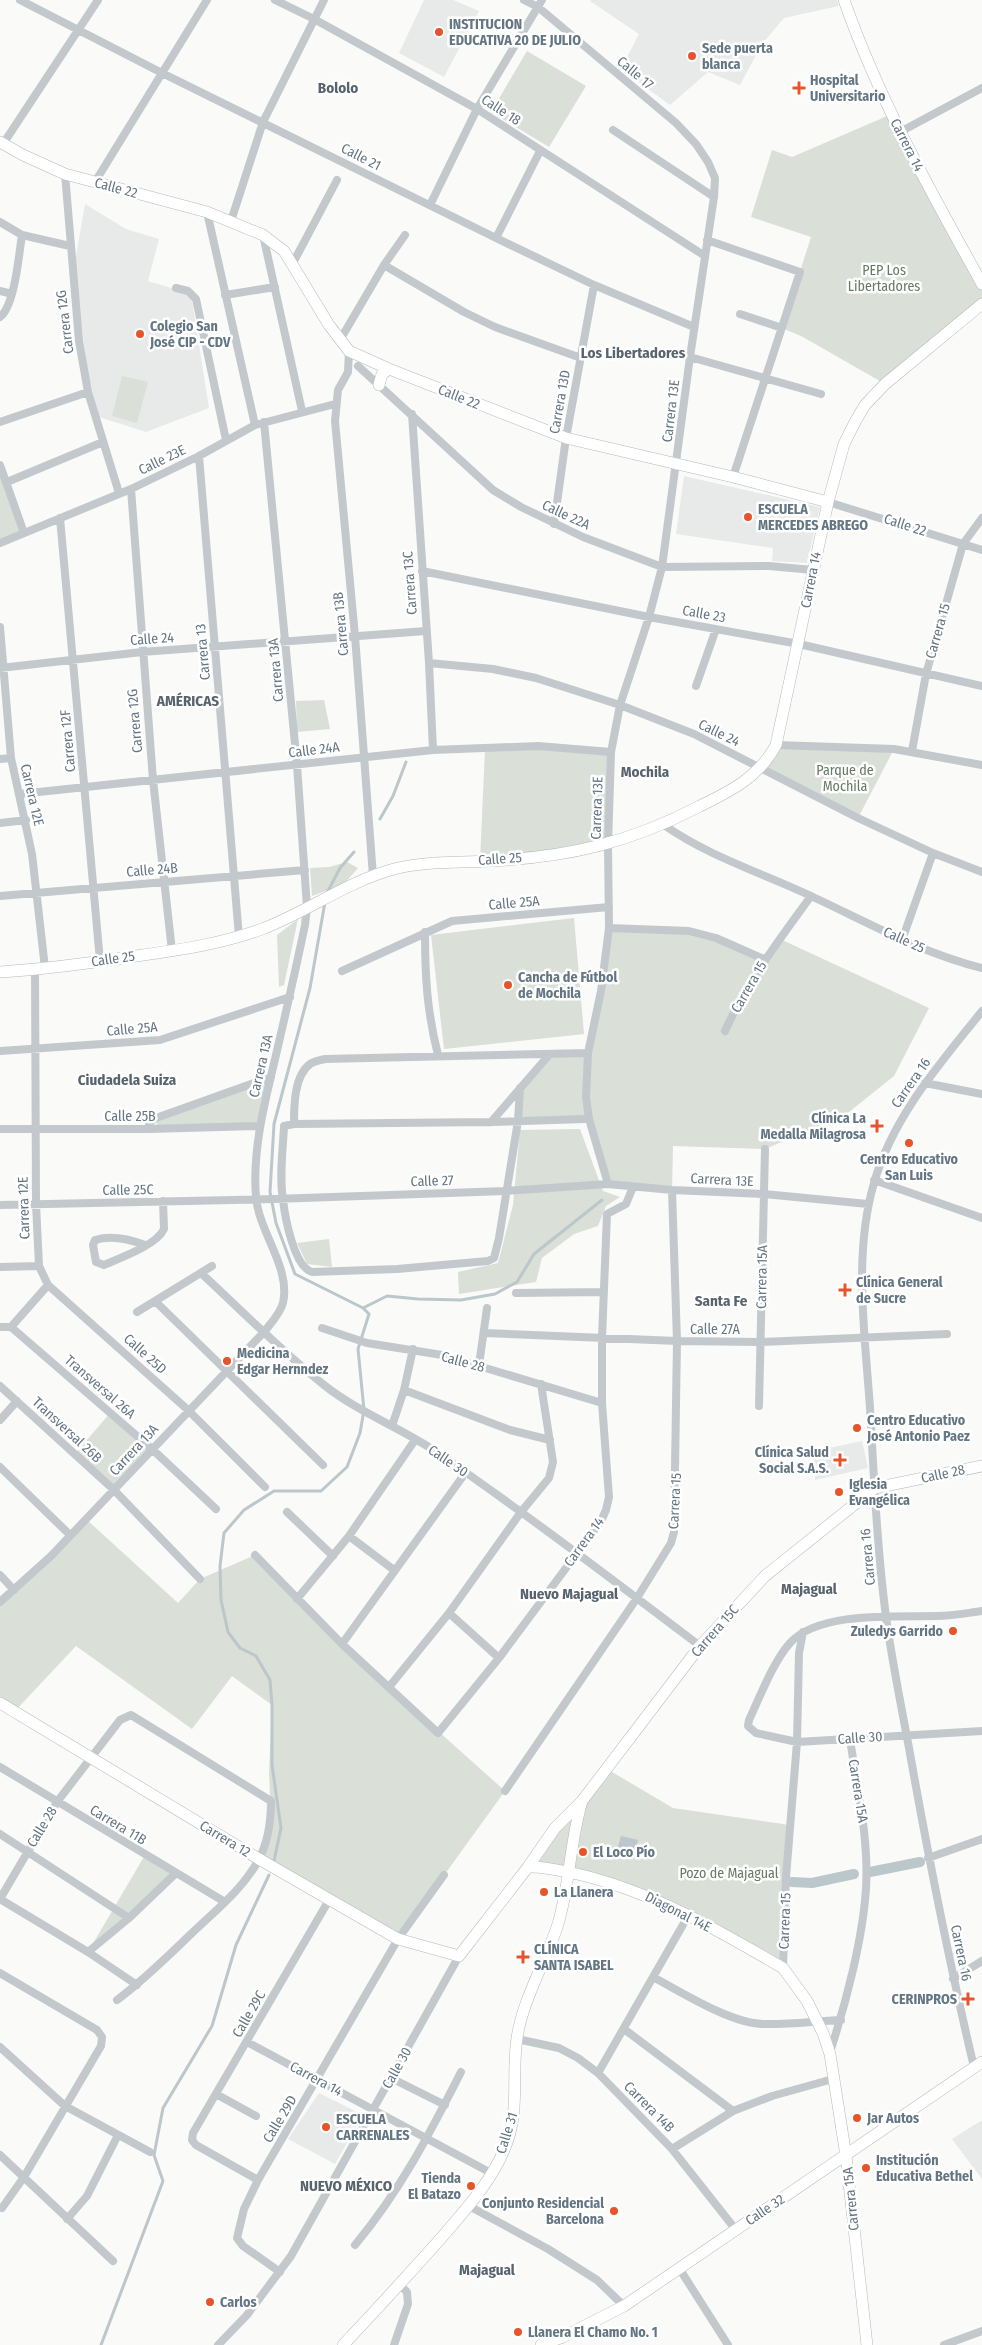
<svg xmlns="http://www.w3.org/2000/svg" width="982" height="2345" font-family="'Fira Sans Condensed',sans-serif">
<style>
.built{fill:#e8e9e9}
.green{fill:#dadfd7}
.water{fill:#bbc7cb}
.lines{fill:none;stroke-linecap:round;stroke-linejoin:round}
.stream{stroke:#bbc7cb;stroke-width:3}
.canal{stroke:#bbc7cb;stroke-width:10}
.secondary-casing{stroke:#b3babf;stroke-width:12}
.street{stroke:#c3c8cc;stroke-width:8}
.secondary{stroke:#fff;stroke-width:11}
.poi-dot{fill:#e7532b;stroke:#fff;stroke-width:2}
.labels{text-anchor:middle;dominant-baseline:central;stroke-width:5;stroke-linejoin:round;paint-order:stroke}
.poi-label{font-size:14px;font-weight:bold;fill:#647683;stroke:#fff;text-anchor:start}
.street-label{font-size:14px;fill:#647683;stroke:#fff}
.park-label{font-size:14px;fill:#687a64;stroke:#fff}
.neighbourhood-label{font-size:15px;font-weight:bold;fill:#57646e;stroke:#fff}
</style>
<rect width="100%" height="100%" fill="#fafaf8"/>
<!-- built -->
<path class="built" d="M424,0H453L479,11L444,77L399,53Z
M591,0H837L839,6L784,18L762,44L740,85L708,72L670,105L621,69L639,34L590,1Z
M85,204L126,229L159,239L148,281L191,294L209,408L146,432L99,417L88,375L74,268Z
M684,476L820,507L807,563L772,561L773,548L676,534Z
M862,1441L868,1468L815,1480L814,1451Z
M319,2093L363,2115L335,2164L288,2139Z
M982,2120V2179L952,2139Z"/>
<!-- green -->
<path class="green" d="M527,51L586,86L549,147L491,112Z
M892,114L982,284V304L885,384L803,337L782,328L811,237L751,217L772,150L792,157Z
M122,376L148,382L137,423L112,416Z
M0,465L24,533L0,539Z
M324,700L330,729L297,732L296,701Z
M776,745L894,749L858,818L761,768Z
M538,746L611,752L608,845L480,861L485,749Z
M347,862L358,868L344,884L312,896L310,868L329,867Z
M574,918L584,1034L444,1049L431,935Z
M298,919L284,985L279,987L277,935Z
M609,928L689,931L764,959L780,939L929,1008L894,1076L844,1116L765,1149L673,1146L672,1190L608,1184L589,1119L518,1121L520,1088L549,1055L588,1053Z
M271,1077L260,1126L157,1128V1119Z
M580,1129L603,1191L620,1197L606,1206L598,1226L574,1234L542,1258L536,1282L459,1294L458,1272L498,1263L513,1205L520,1130Z
M329,1239L332,1267L307,1264L297,1243Z
M110,1413L152,1449L113,1489L75,1454Z
M86,1519L178,1603L200,1579L255,1555L389,1687L505,1791L398,1939L259,1859L271,1819L269,1773L272,1705L232,1676L192,1729L76,1646L14,1712L0,1703V1602Z
M607,1769L673,1808L790,1825L781,1971L647,1895L528,1867Z
M145,1855L175,1874L88,1952Z"/>
<!-- water -->
<path class="water" d="M621,1836L638,1840L633,1858L616,1853Z"/>
<g class="lines">
<!-- stream -->
<path class="stream" d="M380,819L393,796L406,762
M327,893L340,868L354,852
M363,1308L387,1296L418,1299L461,1300L495,1294L517,1282L534,1254L602,1200
M274,1861L281,1828L272,1765V1705L270,1680L256,1656L240,1648L228,1632L221,1600L220,1566L224,1533L244,1510L274,1491H321L347,1467L360,1433L364,1410L358,1349L369,1314L363,1308L295,1274L276,1223L270,1192L274,1124L310,988L325,902
M101,2345L163,2181L154,2155L163,2108L212,2026L236,1945L269,1875"/>
<!-- canal -->
<path class="canal" d="M870,1872L920,1862
M792,1882L812,1883L854,1874"/>
<defs>
<path id="secondary" d="M844,0C879,100 931,192 982,284
M0,142L23,155L65,174L207,212L263,235L284,251L329,325L349,351L389,369L566,438L733,477L828,502
M379,385L382,374L389,369
M0,972C46,969 91,963 136,956C178,950 222,944 262,929C307,912 346,882 394,869C425,861 458,863 489,861C569,857 629,843 700,806C731,791 759,777 776,745L828,502L844,444L855,422L865,405L885,384L982,304
M0,1703L259,1859L398,1939L459,1956L528,1867L555,1828L582,1801L700,1646L765,1576L875,1488L982,1466
M528,1867C545,1866 561,1871 577,1874C651,1891 718,1930 783,1968L807,2001L823,2033L830,2054L846,2156L867,2345
M343,2345C377,2309 410,2273 443,2236C465,2210 491,2182 504,2150C521,2111 511,2077 517,2038C523,1998 546,1962 558,1924C570,1884 570,1841 582,1801
M541,2345L563,2337L624,2306L982,2062"/>
</defs>
<!-- secondary casing -->
<use href="#secondary" class="secondary-casing"/>
<!-- street -->
<path class="street" d="M20,0L162,73L496,238L594,285L694,327
M275,0L314,19L477,109L705,256
M524,0L538,7L676,123L696,144L708,162L715,178L714,197L690,357L662,567L649,617L620,705L611,752L608,845L609,928L601,991L588,1053L586,1097L589,1119L608,1184
M613,130L714,197
M900,132L982,88
M3,144L98,0
M65,174L79,341L88,392L119,493
M95,182L207,0
M430,205L477,109L542,0
M207,212L255,425
M231,221L263,122L324,0
M0,222L22,235L70,246
M263,235L302,411
M496,238L540,151
M707,240L800,272L733,477
M293,263L337,180
M384,265L464,312L495,327L581,358
M176,288L188,291L196,299L226,440
M0,291L12,294
M225,295L275,287
M740,314L782,328
M0,317C15,306 19,253 22,235
M340,340L384,265L405,235
M349,351L348,372L338,390L335,421L355,636L373,876
M690,357L821,394
M358,366L493,490L521,507L583,537L662,567L769,566L813,570
M412,414L429,663L433,750
M0,422L88,392
M199,456L239,937
M0,465L24,533
M7,482L103,442
M131,489L153,780L172,951
M828,502L982,550
M60,518L100,961
M554,524L566,438L594,285
M0,543L131,489L199,456L255,425L335,404
M422,571L649,617L799,644L982,686
M0,627L11,758L32,854L45,968
M429,663L493,669L536,678L620,705L694,734L858,818L933,853L982,872
M0,668L142,652L426,631
M696,686L716,629
M776,745L894,749L982,765
M912,751L926,674L963,544L982,518
M0,759L11,758
M20,794L433,750L538,746L611,752
M0,823L26,820
M664,825C708,856 762,873 811,896C867,922 921,953 982,968
M0,896L305,870
M609,928L689,931L716,938L764,959
M425,932C425,977 427,1011 438,1055
M902,940L933,853
M35,969L36,1204L39,1266L48,1285L188,1410L265,1487
M342,971L452,921L609,907
M725,1031C747,982 779,940 811,896
M0,1051L160,1040L290,997
M925,1083L982,1094
M520,1088L518,1121L499,1238L494,1258L488,1261L397,1269L312,1272C294,1267 285,1217 283,1200C279,1176 283,1149 284,1126L294,1124L491,1122L585,1119H589
M491,1122L549,1055
M294,1124C294,1106 294,1076 310,1064C314,1061 320,1060 325,1059L588,1053
M0,1129H149L260,1126
M149,1129V1123L156,1118L271,1077
M874,1180L982,1218
M0,1205L274,1199L506,1191L608,1184L672,1190L764,1194L868,1204
M145,1245C129,1239 111,1235 95,1240L93,1245L96,1262L104,1265C120,1258 157,1245 164,1229L163,1201
M0,1267L39,1266
M201,1273C241,1310 281,1351 324,1385C358,1412 399,1427 435,1451C525,1513 613,1580 700,1646
M516,1293L603,1292
M155,1301L323,1465
M137,1312L212,1266
M0,1327H11
M11,1327L152,1449L216,1509
M11,1327L48,1285
M322,1328L367,1343L442,1355L602,1403
M484,1333L677,1341L760,1342L947,1334
M479,1365L487,1308
M0,1386L113,1489L200,1579
M404,1390L510,1430L550,1440
M759,1406L765,1149
M0,1420L17,1401
M392,1426L404,1390L413,1349
M0,1467L70,1535
M287,1512L333,1556
M349,1536L394,1570
M255,1555L342,1644L438,1733L499,1658L601,1521L606,1510L609,1497L602,1403V1338L607,1214L626,1204L633,1187
M0,1575L14,1590
M297,1599L349,1536L415,1440
M0,1602L51,1556L264,1332C271,1323 280,1314 283,1303C291,1267 259,1233 256,1197C252,1150 265,1101 276,1055C286,1012 296,968 305,925L307,907L297,765L264,422
M982,1611C967,1613 952,1616 937,1616C896,1617 819,1611 790,1643C773,1662 760,1697 749,1720L748,1726L756,1733L797,1742L982,1731
M449,1613L499,1658
M342,1644L466,1472
M389,1687L449,1613L521,1512L549,1478L553,1462L541,1384
M0,1767L225,1902
M505,1791L637,1598L671,1543L674,1532L677,1341L672,1190
M0,1834L129,1918
M928,1858L982,1839
M0,1899L57,1802L120,1720L131,1715L271,1801C271,1821 268,1843 258,1861C242,1890 215,1911 191,1934C167,1957 144,1980 117,2000
M0,1899L88,1952L137,1985
M88,1952L129,1918L175,1874
M783,1968L786,1877L797,1742L799,1653L803,1632
M0,1973L97,2030L102,2037L101,2046L24,2177L2,2208
M653,1977C683,1993 730,2023 763,2024C789,2025 815,2021 841,2020
M953,1979L982,1961
M624,2029L733,2111
M517,2039L559,2048L578,2058L598,2073L672,2149L736,2230
M247,2042L491,2173
M0,2047L65,2106L150,2152
M830,2052C846,2003 863,1938 866,1888C869,1838 857,1788 850,1739
M974,2067C949,1962 928,1855 909,1748C901,1705 892,1661 886,1617C877,1548 874,1477 870,1408C865,1334 853,1255 874,1183C893,1116 940,1064 982,1011
M598,2073L688,1916
M391,2078L445,2105
M216,2094L256,2116
M672,2149L733,2111L772,2096L833,2079
M0,2155L113,2261
M258,2180L196,2145L192,2140L193,2133L329,1900
M469,2206L548,2249L597,2280L624,2306
M67,2219L87,2196L118,2135
M355,2245C400,2191 429,2135 461,2072
M679,2268L728,2345
M280,2272L243,2246L237,2238L244,2209L258,2180L398,1939L444,1875
M218,2345L247,2315L291,2256L459,1956
M394,2345L408,2304L407,2292L400,2285
M944,2345L982,2331"/>
<!-- secondary -->
<use href="#secondary" class="secondary"/>
</g>
<!-- markers -->
<g class="poi-dot">
<circle cx="439" cy="32" r="5"/>
<circle cx="692" cy="56" r="5"/>
<path d="M796.5 80.5h5v5h5v5h-5v5h-5v-5h-5v-5h5z"/>
<circle cx="140" cy="334" r="5"/>
<circle cx="748" cy="517" r="5"/>
<circle cx="508" cy="985" r="5"/>
<path d="M874.5 1118.5h5v5h5v5h-5v5h-5v-5h-5v-5h5z"/>
<circle cx="909" cy="1143" r="5"/>
<path d="M842.5 1282.5h5v5h5v5h-5v5h-5v-5h-5v-5h5z"/>
<circle cx="227" cy="1361" r="5"/>
<circle cx="857" cy="1428" r="5"/>
<path d="M837.5 1452.5h5v5h5v5h-5v5h-5v-5h-5v-5h5z"/>
<circle cx="839" cy="1492" r="5"/>
<circle cx="953" cy="1631" r="5"/>
<circle cx="583" cy="1852" r="5"/>
<circle cx="544" cy="1892" r="5"/>
<path d="M520.5 1949.5h5v5h5v5h-5v5h-5v-5h-5v-5h5z"/>
<path d="M965.5 1991.5h5v5h5v5h-5v5h-5v-5h-5v-5h5z"/>
<circle cx="857" cy="2118" r="5"/>
<circle cx="326" cy="2127" r="5"/>
<circle cx="866" cy="2168" r="5"/>
<circle cx="471" cy="2186" r="5"/>
<circle cx="614" cy="2211" r="5"/>
<circle cx="210" cy="2302" r="5"/>
<circle cx="518" cy="2332" r="5"/>
</g>
<g class="labels">
<!-- poi labels -->
<g class="poi-label">
<text x="449" y="24">INSTITUCION<tspan x="449" dy="16">EDUCATIVA 20 DE JULIO</tspan></text>
<text x="702" y="48">Sede puerta<tspan x="702" dy="16">blanca</tspan></text>
<text x="810" y="80">Hospital<tspan x="810" dy="16">Universitario</tspan></text>
<text x="150" y="326">Colegio San<tspan x="150" dy="16">José CIP - CDV</tspan></text>
<text x="758" y="509">ESCUELA<tspan x="758" dy="16">MERCEDES ABREGO</tspan></text>
<text x="518" y="977">Cancha de Fútbol<tspan x="518" dy="16">de Mochila</tspan></text>
<text x="866" y="1118" text-anchor="end">Clínica La<tspan x="866" dy="16">Medalla Milagrosa</tspan></text>
<text x="909" y="1159" text-anchor="middle">Centro Educativo<tspan x="909" dy="16">San Luis</tspan></text>
<text x="856" y="1282">Clínica General<tspan x="856" dy="16">de Sucre</tspan></text>
<text x="237" y="1353">Medicina<tspan x="237" dy="16">Edgar Hernndez</tspan></text>
<text x="867" y="1420">Centro Educativo<tspan x="867" dy="16">José Antonio Paez</tspan></text>
<text x="829" y="1452" text-anchor="end">Clínica Salud<tspan x="829" dy="16">Social S.A.S.</tspan></text>
<text x="849" y="1484">Iglesia<tspan x="849" dy="16">Evangélica</tspan></text>
<text x="943" y="1631" text-anchor="end">Zuledys Garrido</text>
<text x="593" y="1852">El Loco Pío</text>
<text x="554" y="1892">La Llanera</text>
<text x="534" y="1949">CLÍNICA<tspan x="534" dy="16">SANTA ISABEL</tspan></text>
<text x="957" y="1999" text-anchor="end">CERINPROS</text>
<text x="867" y="2118">Jar Autos</text>
<text x="336" y="2119">ESCUELA<tspan x="336" dy="16">CARRENALES</tspan></text>
<text x="876" y="2160">Institución<tspan x="876" dy="16">Educativa Bethel</tspan></text>
<text x="461" y="2178" text-anchor="end">Tienda<tspan x="461" dy="16">El Batazo</tspan></text>
<text x="604" y="2203" text-anchor="end">Conjunto Residencial<tspan x="604" dy="16">Barcelona</tspan></text>
<text x="220" y="2302">Carlos</text>
<text x="528" y="2332">Llanera El Chamo No. 1</text>
</g>
<!-- street labels -->
<g class="street-label">
<text transform="translate(635 73) rotate(40)">Calle 17</text>
<text transform="translate(501 110) rotate(33)">Calle 18</text>
<text transform="translate(907 145) rotate(63)">Carrera 14</text>
<text transform="translate(361 157) rotate(27)">Calle 21</text>
<text transform="translate(116 188) rotate(15)">Calle 22</text>
<text transform="translate(65 322) rotate(-97)">Carrera 12G</text>
<text transform="translate(459 397) rotate(22)">Calle 22</text>
<text transform="translate(560 402) rotate(-80)">Carrera 13D</text>
<text transform="translate(671 411) rotate(-83)">Carrera 13E</text>
<text transform="translate(162 460) rotate(-26)">Calle 23E</text>
<text transform="translate(566 515) rotate(25)">Calle 22A</text>
<text transform="translate(905 525) rotate(18)">Calle 22</text>
<text transform="translate(811 580) rotate(-79)">Carrera 14</text>
<text transform="translate(410 583) rotate(-94)">Carrera 13C</text>
<text transform="translate(704 614) rotate(10)">Calle 23</text>
<text transform="translate(341 624) rotate(-95)">Carrera 13B</text>
<text transform="translate(938 631) rotate(-74)">Carrera 15</text>
<text transform="translate(152 639) rotate(-4)">Calle 24</text>
<text transform="translate(203 652) rotate(-95)">Carrera 13</text>
<text transform="translate(276 670) rotate(-95)">Carrera 13A</text>
<text transform="translate(135 721) rotate(-95)">Carrera 12G</text>
<text transform="translate(719 733) rotate(26)">Calle 24</text>
<text transform="translate(68 741) rotate(-95)">Carrera 12F</text>
<text transform="translate(314 750) rotate(-7)">Calle 24A</text>
<text transform="translate(32 795) rotate(77)">Carrera 12E</text>
<text transform="translate(597 808) rotate(-88)">Carrera 13E</text>
<text transform="translate(500 859) rotate(-4)">Calle 25</text>
<text transform="translate(152 870) rotate(-5)">Calle 24B</text>
<text transform="translate(514 903) rotate(-5)">Calle 25A</text>
<text transform="translate(904 940) rotate(24)">Calle 25</text>
<text transform="translate(113 959) rotate(-8)">Calle 25</text>
<text transform="translate(749 987) rotate(-60)">Carrera 15</text>
<text transform="translate(132 1029) rotate(-5)">Calle 25A</text>
<text transform="translate(261 1066) rotate(-77)">Carrera 13A</text>
<text transform="translate(911 1083) rotate(-55)">Carrera 16</text>
<text x="130" y="1116">Calle 25B</text>
<text transform="translate(722 1180) rotate(3)">Carrera 13E</text>
<text transform="translate(432 1181) rotate(-2)">Calle 27</text>
<text transform="translate(128 1190) rotate(-1)">Calle 25C</text>
<text transform="translate(24 1208) rotate(-92)">Carrera 12E</text>
<text transform="translate(762 1277) rotate(-89)">Carrera 15A</text>
<text x="715" y="1329">Calle 27A</text>
<text transform="translate(145 1354) rotate(42)">Calle 25D</text>
<text transform="translate(463 1362) rotate(15)">Calle 28</text>
<text transform="translate(100 1387) rotate(41)">Transversal 26A</text>
<text transform="translate(67 1430) rotate(43)">Transversal 26B</text>
<text transform="translate(134 1450) rotate(-47)">Carrera 13A</text>
<text transform="translate(448 1461) rotate(34)">Calle 30</text>
<text transform="translate(943 1474) rotate(-12)">Calle 28</text>
<text transform="translate(675 1501) rotate(-87)">Carrera 15</text>
<text transform="translate(584 1542) rotate(-54)">Carrera 14</text>
<text transform="translate(868 1557) rotate(-95)">Carrera 16</text>
<text transform="translate(715 1631) rotate(-49)">Carrera 15C</text>
<text transform="translate(860 1738) rotate(-4)">Calle 30</text>
<text transform="translate(858 1791) rotate(81)">Carrera 15A</text>
<text transform="translate(118 1825) rotate(31)">Carrera 11B</text>
<text transform="translate(42 1827) rotate(-59)">Calle 28</text>
<text transform="translate(225 1839) rotate(31)">Carrera 12</text>
<text transform="translate(678 1912) rotate(27)">Diagonal 14E</text>
<text transform="translate(785 1921) rotate(-88)">Carrera 15</text>
<text transform="translate(961 1953) rotate(78)">Carrera 16</text>
<text transform="translate(249 2014) rotate(-60)">Calle 29C</text>
<text transform="translate(397 2068) rotate(-61)">Calle 30</text>
<text transform="translate(316 2079) rotate(28)">Carrera 14</text>
<text transform="translate(649 2107) rotate(45)">Carrera 14B</text>
<text transform="translate(280 2119) rotate(-59)">Calle 29D</text>
<text transform="translate(507 2133) rotate(-73)">Calle 31</text>
<text transform="translate(851 2199) rotate(-96)">Carrera 15A</text>
<text transform="translate(765 2210) rotate(-34)">Calle 32</text>
</g>
<!-- park labels -->
<g class="park-label">
<text x="884" y="270">PEP Los<tspan x="884" dy="16">Libertadores</tspan></text>
<text x="845" y="770">Parque de<tspan x="845" dy="16">Mochila</tspan></text>
<text x="729" y="1873">Pozo de Majagual</text>
</g>
<!-- neighbourhood labels -->
<g class="neighbourhood-label">
<text x="338" y="88">Bololo</text>
<text x="633" y="353">Los Libertadores</text>
<text x="188" y="701">AMÉRICAS</text>
<text x="645" y="772">Mochila</text>
<text x="127" y="1080">Ciudadela Suiza</text>
<text x="721" y="1301">Santa Fe</text>
<text x="809" y="1589">Majagual</text>
<text x="569" y="1594">Nuevo Majagual</text>
<text x="346" y="2186">NUEVO MÉXICO</text>
<text x="487" y="2270">Majagual</text>
</g>
</g>
</svg>
